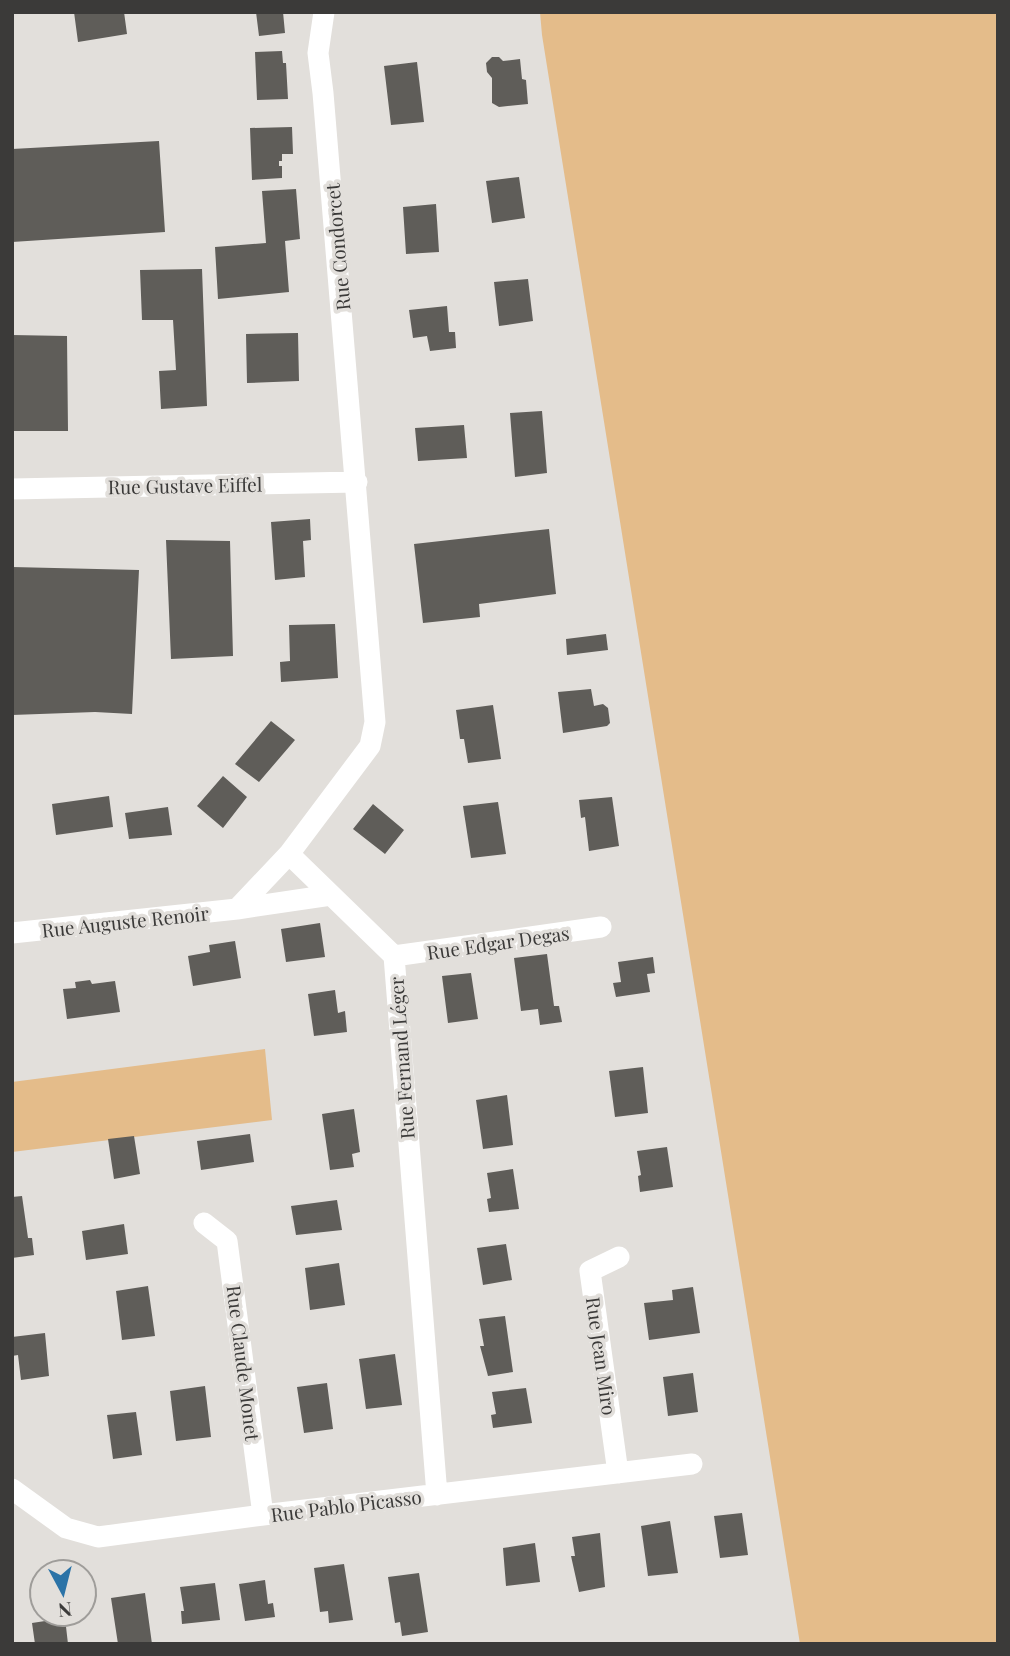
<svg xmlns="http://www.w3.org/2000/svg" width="1010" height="1656" font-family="'Playfair Display',serif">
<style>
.green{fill:#e4bc8a}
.building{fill:#5f5d59}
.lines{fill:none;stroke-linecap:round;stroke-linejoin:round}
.minor{stroke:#fff;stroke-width:21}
.labels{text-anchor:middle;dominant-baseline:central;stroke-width:7;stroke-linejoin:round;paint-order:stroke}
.street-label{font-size:19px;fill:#3b3a39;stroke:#e2dfdb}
</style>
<rect width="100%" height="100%" fill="#e2dfdb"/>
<!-- green -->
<path class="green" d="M540,12H998V1644H800L542,35Z
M265,1049L272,1120L12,1152V1082Z"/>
<!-- building -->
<path class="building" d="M74,12H124L127,34L78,42Z
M256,12H283L285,33L259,36Z
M282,51L283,63H286L288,99L257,100L255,52Z
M492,57H499L503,61L520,59L522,79L526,80L528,104L499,107L492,103V78L487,72L486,63Z
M417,62L424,122L391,125L384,66Z
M292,127L293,154H282V161H279V166H282V178L252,180L250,128Z
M159,141L165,232L12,242V149Z
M519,177L525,218L492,223L486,181Z
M296,189L300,239L285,241L289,292L218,299L215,247L266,243L262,191Z
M436,204L439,252L406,254L403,207Z
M202,269L207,406L161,409L159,371L176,370L173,320H142L140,270Z
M528,279L533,321L499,326L494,282Z
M447,306L449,332H455L456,348L430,351L427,336L413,338L409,310Z
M298,333L299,381L247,383L246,334Z
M12,335L67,336L68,431H12Z
M542,411L547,473L515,477L510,413Z
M464,425L467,458L418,461L415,428Z
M310,519L311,540L303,541L305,577L275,580L271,522Z
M549,529L556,594L479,604L480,617L423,623L414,544Z
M166,540L230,541L233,656L171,659Z
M12,567L139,570L132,714L95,712L12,715Z
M335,624L338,678L281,682L280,662L290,661L289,625Z
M606,634L608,650L567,655L566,639Z
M591,689L594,706L603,704L608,708L610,723L607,726L563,733L558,692Z
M493,705L501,759L468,763L464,739H460L456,710Z
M271,721L295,740L259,782L235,764Z
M223,776L247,797L223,828L197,806Z
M109,796L113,827L56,835L52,804Z
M612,797L619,846L589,851L585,817L581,818L579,800Z
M498,802L506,854L471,858L463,806Z
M373,804L404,830L385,854L353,829Z
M168,807L172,835L129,839L125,813Z
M320,923L325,957L286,962L281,929Z
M235,941L241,978L193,986L188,956L210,952L209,945Z
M547,954L554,1006H559L562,1022L540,1025L538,1009L521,1011L514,958Z
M653,957L655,973L647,974L650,992L616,997L613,983L621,982L618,962Z
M471,973L478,1019L448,1023L442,976Z
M90,980L92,984L115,981L120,1012L67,1019L63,989L76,988L75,982Z
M335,990L338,1013L345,1011L347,1032L314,1036L308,994Z
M643,1067L648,1113L615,1117L609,1071Z
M507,1095L513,1145L483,1149L476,1100Z
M354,1109L360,1152L352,1154L354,1167L330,1170L322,1114Z
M250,1134L254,1162L201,1170L197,1141Z
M134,1136L140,1174L114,1179L108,1139Z
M667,1147L673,1187L640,1192L638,1176L641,1175L637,1151Z
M513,1169L519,1209L489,1212L487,1199L491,1198L487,1173Z
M22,1196L28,1238H32L34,1255L12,1258V1197Z
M337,1200L342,1230L296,1235L291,1206Z
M124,1224L128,1254L86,1260L82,1231Z
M506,1244L512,1280L483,1285L477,1248Z
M339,1263L345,1305L310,1310L305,1268Z
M148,1286L155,1336L122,1340L116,1291Z
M693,1287L700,1333L649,1340L644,1303L673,1300L672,1290Z
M505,1316L513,1372L488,1376L480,1346H484L479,1319Z
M45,1333L49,1376L21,1380L18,1355L12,1356V1337Z
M395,1354L402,1405L366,1409L359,1359Z
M693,1373L698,1412L668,1416L663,1377Z
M327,1383L333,1429L304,1433L297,1387Z
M205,1386L211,1437L176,1441L170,1391Z
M526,1388L532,1423L493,1428L491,1415L496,1414L492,1392Z
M136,1412L142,1455L113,1459L107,1415Z
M742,1513L748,1555L720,1558L714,1516Z
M670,1521L678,1573L648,1576L641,1526Z
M600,1533L605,1587L579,1592L571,1556H575L572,1537Z
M535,1543L540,1582L506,1586L503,1548Z
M344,1564L353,1620L329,1623L328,1611L320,1612L314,1568Z
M419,1573L428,1632L402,1636L400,1622L395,1623L388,1577Z
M265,1580L268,1604L273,1603L275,1617L245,1621L239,1584Z
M215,1583L220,1620L182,1624L181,1611H184L180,1587Z
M145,1593L152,1644H118L111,1598Z
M65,1618L68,1644H35L32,1623Z"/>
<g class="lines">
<!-- minor -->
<path class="minor" d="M12,489L357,482
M289,854L394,956L437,1495
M237,909L331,895
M12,933L237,909L289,854L370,746L375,722L323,93L318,53L324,12
M394,956L601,927
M204,1223L227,1241L263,1515
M618,1473L590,1271L619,1257
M12,1489L66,1528L98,1537L263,1515L692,1464"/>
</g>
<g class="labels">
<!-- street labels -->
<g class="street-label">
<text transform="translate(337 247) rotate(-95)">Rue Condorcet</text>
<text transform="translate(185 485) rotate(-1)">Rue Gustave Eiffel</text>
<text transform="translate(125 921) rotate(-6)">Rue Auguste Renoir</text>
<text transform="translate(498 942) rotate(-8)">Rue Edgar Degas</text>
<text transform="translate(401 1058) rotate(-94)">Rue Fernand Léger</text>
<text transform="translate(602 1356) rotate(82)">Rue Jean Miro</text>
<text transform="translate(244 1363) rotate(83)">Rue Claude Monet</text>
<text transform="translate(346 1505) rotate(-7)">Rue Pablo Picasso</text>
</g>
</g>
<!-- border -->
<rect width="1010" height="1656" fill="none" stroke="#3b3a39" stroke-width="28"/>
<!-- north arrow -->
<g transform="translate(63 1593) rotate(173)"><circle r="33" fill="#e2dfdb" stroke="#9f9d9a" stroke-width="2"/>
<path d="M0-5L12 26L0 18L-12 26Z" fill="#2b73a7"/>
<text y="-10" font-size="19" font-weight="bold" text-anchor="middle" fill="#3b3a39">N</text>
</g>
</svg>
